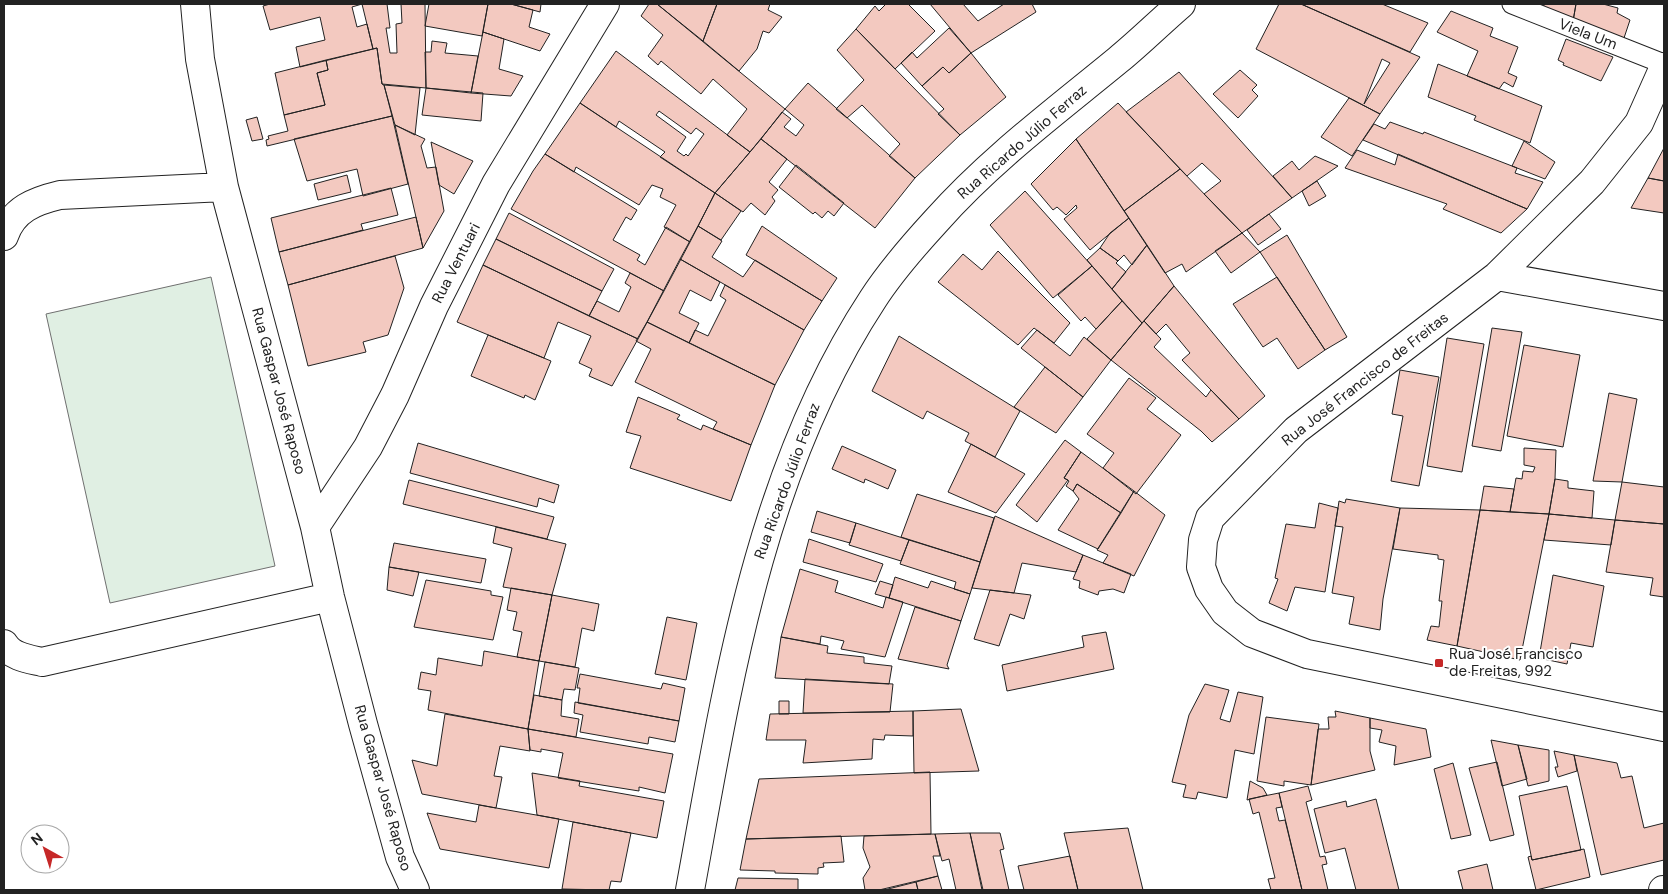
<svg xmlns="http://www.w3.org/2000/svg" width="1668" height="894" font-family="'DM Sans',sans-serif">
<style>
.green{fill:#e0efe3;stroke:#6f6f6f}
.building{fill:#f3c9c0;stroke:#222;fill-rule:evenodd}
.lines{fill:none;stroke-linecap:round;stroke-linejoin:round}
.service-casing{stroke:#222;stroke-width:21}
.minor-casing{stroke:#222;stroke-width:30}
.service{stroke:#fff;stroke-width:19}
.minor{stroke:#fff;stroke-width:28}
.poi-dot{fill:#c62828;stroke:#fff;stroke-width:2}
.labels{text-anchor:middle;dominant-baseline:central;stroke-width:4;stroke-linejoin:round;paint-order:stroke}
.street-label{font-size:15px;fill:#222;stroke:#fff}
.poi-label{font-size:15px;fill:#222;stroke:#fff;text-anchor:start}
</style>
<rect width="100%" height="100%" fill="#fff"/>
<!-- green -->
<path class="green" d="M211,277L275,566L110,603L46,314Z"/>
<!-- building -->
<path class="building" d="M270,4H362L352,7L357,27L367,24L373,49L300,67L296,47L325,40L320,17L270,30L263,6Z
M362,4H387L390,28H386L390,53H397L396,24L402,23L401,4H425L426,88L382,84L377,48L373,49Z
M429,4H488L482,36L425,26Z
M488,4H511L533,10L529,27L550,34L540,51L483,32Z
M511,4H541L540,12Z
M649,4H657L785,109L750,152L727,135L747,109L713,79L701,94L661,61L658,65L648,56L663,35L641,16Z
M657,4H717L703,41Z
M717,4H770L768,10L782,17L769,33L763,31L757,49L739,71L703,41Z
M886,4H908L935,31L895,69L856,29L875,6L879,11Z
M930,4H963L978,21L1004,4H1032L1036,12L971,53Z
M1279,4H1301L1420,57L1380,114L1256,49ZM1382,59L1390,63L1364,104Z
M1301,4H1382L1428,23L1410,52Z
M1544,4H1576L1572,27L1543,16Z
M1576,4H1603L1618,8L1617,13L1630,20L1621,47L1572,27Z
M1451,11L1493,28L1490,36L1518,47L1508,73L1517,77L1513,87L1504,82L1499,89L1467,76L1478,51L1437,32Z
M949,28L971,53L949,73L943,67L922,86L901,63L912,52L917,58Z
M856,29L960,135L915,178L889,156L900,144L862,105L847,118L836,109L864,80L837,50Z
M483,32L504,39L499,69L523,76L511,96L471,93Z
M1566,39L1613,57L1601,81L1563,65L1564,63L1558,60Z
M432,41L447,43L445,53L478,56L471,93L426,88L425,52H431Z
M377,48L382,84L384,85L392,116L267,146L266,140L269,139L268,136L288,131L284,115L325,105L317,73L328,70L326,60Z
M616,51L750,152L715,193L660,157L665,152L619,121L616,127L580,103ZM659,111L691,134L696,128L704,134L688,156L686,154L684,156L677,151L686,137L656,115Z
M971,53L1006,97L960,135L938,114L944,109L922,86L943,67L949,73Z
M326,60L328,70L317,73L325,105L284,115L275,73Z
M1438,64L1542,106L1530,143L1474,120L1476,116L1428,97Z
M1240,70L1257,85L1252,90L1258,96L1238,118L1213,94Z
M1179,72L1292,198L1242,233L1204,194L1221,181L1202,163L1187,176L1126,112Z
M808,83L915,178L875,228L761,139L782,112L791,119L784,127L796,136L804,125L785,109Z
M384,85L420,88L415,135L395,125Z
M426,88L483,93L481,121L422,115Z
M1349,98L1380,114L1352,156L1321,137Z
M580,103L715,193L690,242L664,227L676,205L660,197L663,189L652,185L639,205L576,167L574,172L545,154Z
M1118,103L1180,169L1124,211L1076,139Z
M392,116L408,184L363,196L357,169L307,181L294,139Z
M257,117L263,139L252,141L246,120Z
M1390,122L1423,134L1424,132L1512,166L1517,168L1515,173L1543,182L1527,209L1363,140L1374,124L1385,129Z
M395,125L425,139L421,146L427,168L436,167L444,211L423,248Z
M761,139L787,159L769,182L778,190L772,197L775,201L765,215L751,203L743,212L715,193Z
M1076,139L1129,218L1090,250L1064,219L1077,208L1076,205L1066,215L1057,207L1053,210L1031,184Z
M1524,141L1555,162L1545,179L1512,166Z
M431,142L473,161L454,194L439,185Z
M1664,148V181L1648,178Z
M1357,150L1395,165L1398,154L1527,209L1501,233L1443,209L1447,204L1345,168Z
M545,154L637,210L631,220L626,217L613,240L640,255L637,260L645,265L666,227L690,242L664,291L511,209L533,171Z
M1315,156L1338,166L1292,198L1273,176L1292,161L1299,170Z
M796,165L844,203L834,216L828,211L822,218L815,212L813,214L779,187Z
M1180,169L1242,233L1186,272L1182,264L1165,273L1124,211Z
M347,175L351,192L318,200L314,184Z
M1648,178L1664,181V213L1631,208Z
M1317,181L1326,196L1309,206L1302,191Z
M391,188L398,215L361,224L363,230L279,252L271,218Z
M1025,191L1092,266L1053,298L990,225Z
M715,193L741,211L721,240L698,226Z
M509,213L614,269L602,291L496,239Z
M1269,214L1281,229L1258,245L1247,230Z
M416,217L423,248L288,285L279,252Z
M1129,218L1147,245L1132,265L1124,255L1118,261L1100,248L1110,233Z
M698,226L722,241L712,257L743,277L755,260L822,301L804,330L680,259Z
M762,226L837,278L822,301L746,255Z
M1242,233L1260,252L1231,273L1215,251Z
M1287,235L1347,337L1325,350L1260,252Z
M496,239L602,291L589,316L483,265Z
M1147,245L1174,286L1142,323L1112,289Z
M1100,248L1118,261L1116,263L1126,272L1112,289L1087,260Z
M998,251L1070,323L1054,343L1034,328L1018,345L938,282L963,254L982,270Z
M395,256L404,288L388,335L363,342L366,352L308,366L288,285Z
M680,259L720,282L711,301L690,290L679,313L699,323L689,343L647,322Z
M483,265L638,339L612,386L589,376L592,369L579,363L591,336L558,322L544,358L457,322Z
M1092,266L1122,301L1096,329L1085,317L1081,321L1058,295Z
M630,273L664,291L638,339L589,316L597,301L619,312L631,287L625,283Z
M1277,277L1325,350L1298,369L1277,338L1263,347L1233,304Z
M725,285L804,330L775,385L689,343L695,330L708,336L726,300L720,296Z
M1174,286L1265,396L1239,419L1182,360L1190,353L1166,324L1156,334L1144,321Z
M1122,301L1142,323L1111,360L1087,339Z
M1144,321L1161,339L1154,347L1206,397L1211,390L1239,419L1212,442L1201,431L1111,360Z
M647,322L775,385L751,445L713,429L717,422L635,382L651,349L636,341Z
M1492,328L1522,332L1501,451L1472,446Z
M1037,330L1070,356L1084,337L1111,360L1083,397L1021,348Z
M488,335L551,361L535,400L525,395L524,398L471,376Z
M899,336L1020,411L995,457L965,441L969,433L927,411L923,419L872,391Z
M1447,338L1484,344L1462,472L1427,466Z
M1524,345L1580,355L1563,447L1507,436Z
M1045,367L1083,397L1056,433L1014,407Z
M1400,370L1439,377L1419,486L1391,481L1403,416L1392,414Z
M1129,378L1156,398L1147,409L1181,435L1136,494L1103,468L1114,453L1087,434Z
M1609,393L1637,399L1622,482L1593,481Z
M638,397L680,415L677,419L701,430L703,425L751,445L731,501L630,468L641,436L626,432Z
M1065,440L1081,452L1064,478L1068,480L1037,522L1016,505Z
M418,443L559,485L554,503L539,498L537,507L410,473Z
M971,444L1025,474L996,513L948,492Z
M842,446L896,470L888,489L865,479L864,483L832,469Z
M1524,448L1556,450L1555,479L1549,514L1510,512L1516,478L1522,479L1523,471L1533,472L1535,467L1524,465Z
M1081,452L1134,491L1121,513L1077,484L1073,491L1066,486L1069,481L1064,478Z
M1555,479L1568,481V488L1594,491L1592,518L1549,514Z
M409,480L554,517L547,539L403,504Z
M1622,482L1664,487V524L1615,520Z
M1077,484L1121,513L1098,549L1058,530L1079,499L1073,491Z
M1484,486L1514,489L1510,512L1480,510Z
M1134,491L1165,515L1134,576L1103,563L1108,555L1097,550Z
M917,494L994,518L980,562L901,537Z
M1346,499L1400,508L1383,599L1380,630L1349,624L1354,597L1332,593L1343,527L1335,526L1338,508L1339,501L1345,503Z
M1319,503L1338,508L1325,592L1295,587L1287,611L1269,603L1278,579L1275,578L1286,524L1315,528Z
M1400,508L1480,510L1457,646L1427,640L1431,626L1439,627L1442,601H1439L1444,560L1438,559V555L1393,549Z
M1480,510L1549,514L1520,660L1457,646Z
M817,511L856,523L850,543L811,532Z
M1549,514L1615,520L1611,545L1544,540Z
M995,516L1083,555L1076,572L1022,563L1014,593L972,588Z
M1615,520L1664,524V597L1650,595L1653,578L1606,572Z
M856,523L909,540L901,561L849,545Z
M496,527L566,544L552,595L503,587L512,548L493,543Z
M809,539L883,564L876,582L803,562Z
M909,540L980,562L970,594L954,589L956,582L900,564Z
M394,543L486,559L481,583L389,567Z
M1083,555L1131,574L1124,593L1113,589L1099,591L1098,595L1079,588L1080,581L1073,579Z
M389,567L419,572L413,596L387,590Z
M800,569L838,581L835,592L883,608L886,597L903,602L885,657L841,649L844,641L821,636L820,644L781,637Z
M1553,575L1604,586L1593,647L1571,643L1567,664L1539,658Z
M895,577L928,588L931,581L970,594L961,621L889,598Z
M426,580L491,591V595L503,597L493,640L414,627Z
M880,581L893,585L889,598L875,594Z
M511,588L552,595L539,661L517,657L522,632L513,630L517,612L507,610Z
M990,590L1031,595L1024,619L1010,614L999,646L974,639Z
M552,595L599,604L594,631L582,628L575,667L539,661Z
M915,607L961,621L947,665L949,669L898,659Z
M667,617L697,623L686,680L655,674Z
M1106,632L1114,669L1007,691L1002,665L1084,647L1082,636Z
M781,637L828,646L827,653L864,657V663L892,666L889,684L775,678Z
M484,651L539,661L528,729L428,710L431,691L418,689L421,672L436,675L438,658L482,666Z
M545,662L579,668L575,690L564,689L562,700L539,696Z
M580,674L661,689L663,683L685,688L679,721L578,703L580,688H577Z
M805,679L893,684L890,712L803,713Z
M1205,684L1229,690L1220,719L1230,722L1238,692L1263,697L1254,754L1235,750L1227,798L1198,792L1196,799L1183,797L1186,785L1172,782L1189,715Z
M534,695L562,700L561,716L579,719L576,737L528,729Z
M779,701H789V714H779Z
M575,702L679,721L675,742L649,737L648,744L580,732L583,715L574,713Z
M961,709L979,771L914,773L913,711Z
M913,711V736L885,735L884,740L873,739L872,759L803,763L806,740H766L770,714Z
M1335,711L1370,718V751L1375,770L1311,785L1318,729H1329L1328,717H1336Z
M445,714L528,729L530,751L500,746L494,776L502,777L496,808L422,794L412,760L437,766Z
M1266,717L1319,724L1311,785L1284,781V786L1257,781Z
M1370,718L1426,729L1431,757L1394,765L1396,746L1379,742L1382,730L1370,728Z
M528,729L673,754L665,793L639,787V791L558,778L563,753L541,749V752L530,750Z
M1491,740L1518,745L1527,779L1502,786Z
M1518,745L1549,750V781L1528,786Z
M1554,751L1574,755L1577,771L1558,777L1555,767H1558Z
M1574,755L1617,763L1621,778L1632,776L1644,828L1664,823V860L1601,875Z
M1497,762L1514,835L1490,841L1469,768Z
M1453,763L1471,835L1451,839L1434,769Z
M930,772L931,834L746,839L759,779Z
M532,773L580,781L579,786L664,801L657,838L537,815Z
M1250,781L1263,788L1267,795L1247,800Z
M1308,786L1312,800L1306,802L1320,857L1325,856L1327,864L1322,865L1328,890H1302L1279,793Z
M1567,786L1581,850L1532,860L1519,796Z
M1279,793L1282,807L1276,808L1279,821L1285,820L1302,890H1271L1268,879L1275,878L1259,812L1253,814L1249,799Z
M1376,799L1399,890H1356L1345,848L1325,853L1314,809L1346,801L1347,807Z
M479,805L559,819L549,868L440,849L427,813L476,822Z
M573,822L631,833L621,882L611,881L609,890L562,889Z
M1128,828L1143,890H1078L1064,833Z
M970,833H1000L1004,849L1000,850L1009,890H983Z
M970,833L982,890H956L949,859L942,861L935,834Z
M935,834L940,856H933L938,876L879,890H865L863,878L870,867L863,848L864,836Z
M841,836L844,862L823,863L824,867L818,868V874L775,873V871L740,870L746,839Z
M1584,849L1590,877L1536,890L1528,857L1531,856L1532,860Z
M1070,856L1078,890H1024L1018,866Z
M1487,864L1493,890H1463L1458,871Z
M938,876L942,890H918L916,882Z
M738,878L798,879V890H735Z
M916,882L918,890H884Z"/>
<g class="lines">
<defs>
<path id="service" d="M1512,4L1664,64"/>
<path id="minor" d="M195,4L200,59L224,187L315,527L330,597L363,724L400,857L415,890
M1664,67L1639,123L1592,182L1497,276L1296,430L1210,518L1203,540L1201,567L1209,589L1225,612L1252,633L1307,654L1664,727
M4,236C13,209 35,201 60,195L224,187
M1497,276L1664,306
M315,527L368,447L395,395L434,306L496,184L605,4
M4,644C12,657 29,659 42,662L330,597
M690,890C727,688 758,474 873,299C891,271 914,245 936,221C990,160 1056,111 1118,60C1140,42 1160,22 1181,4
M1663,890H1664"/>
</defs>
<!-- service casing -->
<use href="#service" class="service-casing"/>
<!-- minor casing -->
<use href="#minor" class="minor-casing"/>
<!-- service -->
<use href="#service" class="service"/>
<!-- minor -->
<use href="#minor" class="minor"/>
</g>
<!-- markers -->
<rect class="poi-dot" x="1434" y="658" width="10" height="10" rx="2.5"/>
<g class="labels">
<!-- street labels -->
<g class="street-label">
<text transform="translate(1588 34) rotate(21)">Viela Um</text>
<text transform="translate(1022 142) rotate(-41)">Rua Ricardo Júlio Ferraz</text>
<text transform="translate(456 263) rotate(-63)">Rua Ventuari</text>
<text transform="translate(1365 379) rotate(-38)">Rua José Francisco de Freitas</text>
<text transform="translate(279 391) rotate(75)">Rua Gaspar José Raposo</text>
<text transform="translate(787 481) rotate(-70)">Rua Ricardo Júlio Ferraz</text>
<text transform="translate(383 788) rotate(74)">Rua Gaspar José Raposo</text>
</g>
<!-- poi labels -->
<g class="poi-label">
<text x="1449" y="654">Rua José Francisco<tspan x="1449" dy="17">de Freitas, 992</tspan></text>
</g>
</g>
<!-- border -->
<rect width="1668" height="894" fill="none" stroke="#222222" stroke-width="10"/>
<!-- north arrow -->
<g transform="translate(45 849) rotate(321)"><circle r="24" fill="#ffffff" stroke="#a7a7a7"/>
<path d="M0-4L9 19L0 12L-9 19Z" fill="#c62828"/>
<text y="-8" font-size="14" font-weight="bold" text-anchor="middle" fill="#222222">N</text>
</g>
</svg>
